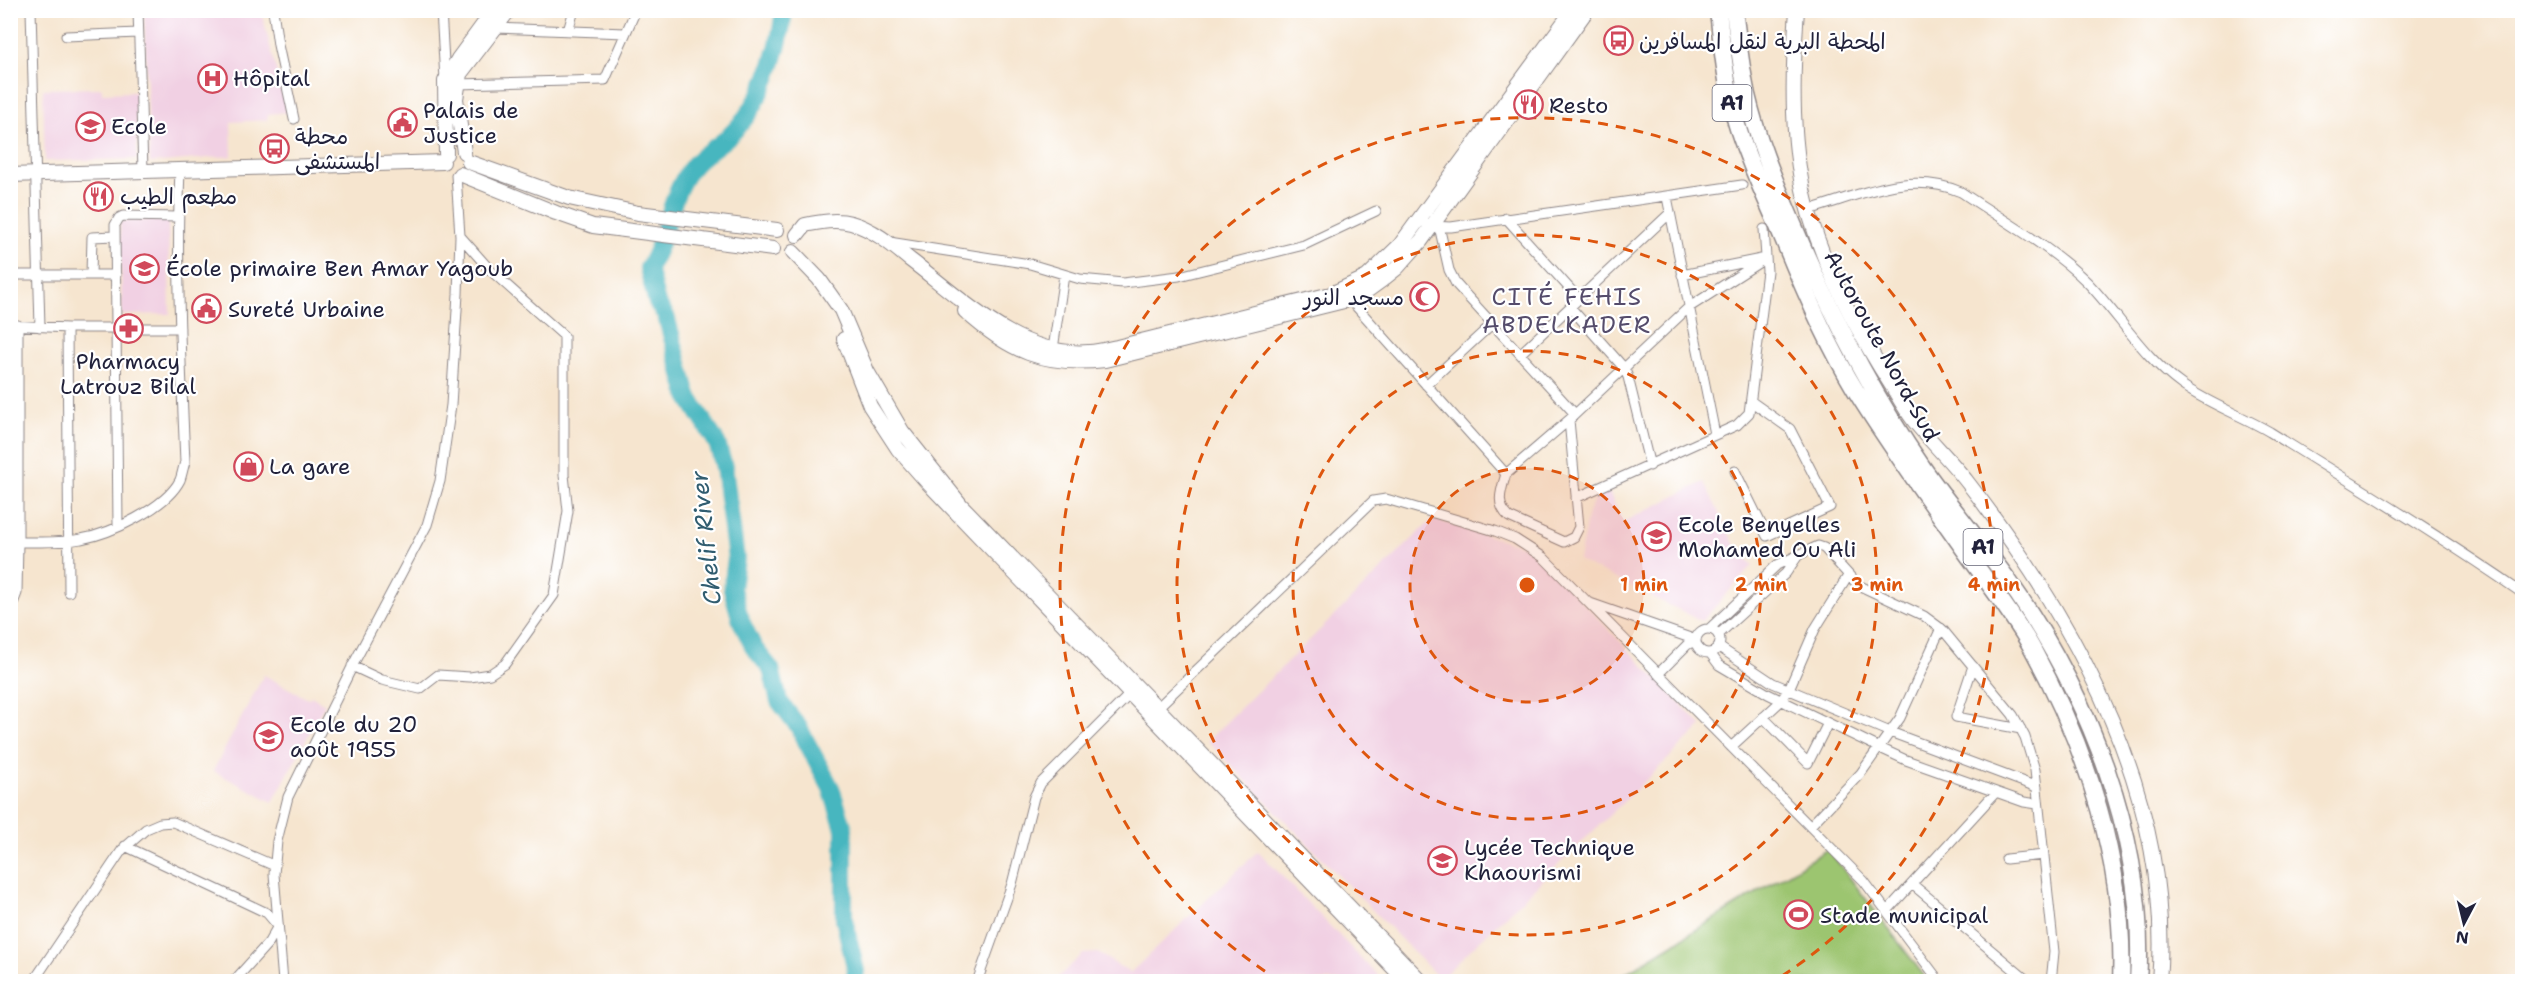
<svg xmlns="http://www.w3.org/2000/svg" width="2533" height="992" font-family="'Shantell Sans','Playpen Sans Arabic',sans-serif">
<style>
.built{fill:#f1d0e3}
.green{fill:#9cc570;stroke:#5f7456;stroke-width:1.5}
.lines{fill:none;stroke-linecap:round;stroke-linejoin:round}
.river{stroke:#47b6bf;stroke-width:18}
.street-casing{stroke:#8c8485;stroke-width:11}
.secondary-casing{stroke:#8c8485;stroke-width:16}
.highway-casing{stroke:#8c8485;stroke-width:19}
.street{stroke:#fff;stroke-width:9}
.secondary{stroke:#fff;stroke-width:14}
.highway{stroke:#fff;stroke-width:16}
.ring{fill:none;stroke:#de560e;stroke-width:3;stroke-dasharray:10 8}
.labels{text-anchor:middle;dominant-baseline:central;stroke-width:4.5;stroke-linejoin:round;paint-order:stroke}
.shield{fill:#fff;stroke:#646476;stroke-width:1.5}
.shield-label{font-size:21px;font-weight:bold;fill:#22223b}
.poi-label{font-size:22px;fill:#22223b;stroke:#fff;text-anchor:start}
.street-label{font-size:22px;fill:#22223b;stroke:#fff}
.neighbourhood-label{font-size:24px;letter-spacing:1.5px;fill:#554c6b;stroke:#fff}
.water-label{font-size:24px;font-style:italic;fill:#315d70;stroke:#fff}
.centre{fill:#de560e;stroke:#fff;stroke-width:3}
.ring-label{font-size:18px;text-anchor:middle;font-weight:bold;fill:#de560e;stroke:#fff;stroke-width:4.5;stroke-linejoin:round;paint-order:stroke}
</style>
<rect width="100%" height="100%" fill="#fff"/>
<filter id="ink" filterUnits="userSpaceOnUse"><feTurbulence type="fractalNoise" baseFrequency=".0167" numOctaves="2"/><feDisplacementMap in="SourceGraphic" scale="12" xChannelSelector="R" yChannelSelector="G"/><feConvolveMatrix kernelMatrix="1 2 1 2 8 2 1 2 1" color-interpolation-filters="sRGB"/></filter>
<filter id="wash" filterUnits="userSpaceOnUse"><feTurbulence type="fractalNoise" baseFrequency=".008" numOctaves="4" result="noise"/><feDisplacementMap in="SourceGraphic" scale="24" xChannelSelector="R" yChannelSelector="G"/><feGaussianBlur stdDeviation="1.35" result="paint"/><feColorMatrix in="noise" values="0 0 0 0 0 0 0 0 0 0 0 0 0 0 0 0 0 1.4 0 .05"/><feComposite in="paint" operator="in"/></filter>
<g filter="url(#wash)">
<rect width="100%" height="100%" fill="#f6e5cf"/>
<!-- built -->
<path class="built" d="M144,11H261L287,112L268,114L267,120L231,122L232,156L150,163Z
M102,88V93L136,92L137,159L45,161L43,89Z
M168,220L170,314L122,315L120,221Z
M1704,482L1738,552L1753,565L1702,621L1579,561L1588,513L1597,495L1608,490L1623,522Z
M1433,519L1530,548L1702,726L1440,979L1207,741Z
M264,675L308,699L311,696L325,704L273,802L213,771Z
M1258,851L1383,981H1054L1083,954L1098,953L1130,973Z"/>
<!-- green -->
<path class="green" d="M1828,849L1928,981L1611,982Z"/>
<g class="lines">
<!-- river -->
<path class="river" d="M784,10C779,54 763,104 730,135C717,148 700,154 689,171C668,200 667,239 648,268L657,303L666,316L688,396L717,443L724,467L736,559L732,589L741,621L754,648L771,669L779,701L798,726L831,788L844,829V919L856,971L854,982"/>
</g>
</g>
<g filter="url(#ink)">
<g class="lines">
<defs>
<path id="street" d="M31,10L40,327
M138,10L143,170
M273,10L278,45L294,119
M441,10L445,80
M495,28L625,33
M568,31L574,10
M66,36L138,33
M457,84L605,80L636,10
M1667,197L1715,434
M1808,210C1861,195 1908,170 1961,192C2001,219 2053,248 2087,282C2119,315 2143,357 2182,385C2209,404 2241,415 2270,432C2355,485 2440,536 2522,593
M1506,218L1579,299
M1419,220L1431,226L1451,227L1742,185
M1439,226L1449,270L1456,284L1575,414
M889,242L1030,264L1080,279L1123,283L1179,276L1304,245L1376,211
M10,275H116
M91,275L92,237L115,236
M1346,295L1506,474C1501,491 1495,504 1509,517L1564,542L1574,537L1579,527L1569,420
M1570,307L1624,368L1628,377L1650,466
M10,325L67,328H180
M67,328L69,592
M1053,349L1064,275
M1520,354L1669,214
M1426,385L1492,324
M1735,471L1767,536L1830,507L1790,429L1752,402
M1506,474L1569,420L1688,308L1766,258L1682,275
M1576,498L1737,425L1749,413L1767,271L1764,229
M118,526L115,225L119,218L123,216L178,217
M10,542C33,541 58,544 81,539C110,534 166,508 180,480C182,475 183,468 185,462C181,365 176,267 180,169
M1590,603L1696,640
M10,611L17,593L18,542V325
M1696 641a12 12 0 1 1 24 0a12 12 0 1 1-24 0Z
M1709,629L1777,565L1818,546L1824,548L1858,585L1924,616L1943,630L2013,715L2025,737L2035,770L2054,952L2051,982
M1718,635L1786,573L1797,557
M1719,647L1773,683L1890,732L2037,787
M1710,653L1719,665L1768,694L1880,748L1906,760L2024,802L2038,804
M352,666L382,680L420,689L438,675L470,677L490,674L505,664L554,595L568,511L564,475V336L491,271L460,236
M1973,666L1956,717L2021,729
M1658,674L1687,645L1696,640
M1154,711L1373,501L1386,499L1495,531L1515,539L1543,557L1864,881L1940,982
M1763,717L1808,763L1828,723
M1731,747L1781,701L1789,689L1815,629L1848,576
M1810,826L1861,773L1900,718L1941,628
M125,846L267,913L278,926L269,942L233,982
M2006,859L2044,855
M1912,884L2029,982
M1887,911L1996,792
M33,982L122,850L146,829L160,823L173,822L275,866
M283,982L274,874L277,841L288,797L355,661L427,525L440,481L451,405L458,294L460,236L456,175
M977,982L1012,884L1034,797L1041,783L1130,694"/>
<path id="secondary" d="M1797,10C1792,76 1790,149 1809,213C1827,274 1858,333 1892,386C1899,398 1906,411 1915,422C1932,443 1952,462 1968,483C2077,623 2174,798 2159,982
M464,152L456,99L460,74L509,10
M446,154L445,81L458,59L494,10
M469,162L569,198L638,213L777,230
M460,174L556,213L593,226L773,249
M10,175L443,162
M797,235L805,225C820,222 836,219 851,223C873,229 892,245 909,259C961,298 1019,358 1089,352C1098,352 1108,349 1117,347L1331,294L1367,277L1400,245L1573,10
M793,252L819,279L841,310L867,371L902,431L961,505L1422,982
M965,311C1009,351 1044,367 1105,360L1344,301L1364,293L1382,280L1397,268L1421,241L1587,10
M844,339L870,406L898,449L928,483L1407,982"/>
<path id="highway" d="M1718,10C1722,48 1726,85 1736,122C1748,163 1768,202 1784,241C1805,293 1827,343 1856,391C1891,448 1930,501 1968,555C1990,585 2014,616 2032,648C2087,749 2126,865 2121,982
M1734,10C1738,39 1741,68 1747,95C1757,138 1773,177 1790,217C1826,304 1870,391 1923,468C1950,507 1981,542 2008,580C2088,693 2148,840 2138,982"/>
</defs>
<!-- street casing -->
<use href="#street" class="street-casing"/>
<!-- secondary casing -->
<use href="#secondary" class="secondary-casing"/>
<!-- highway casing -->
<use href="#highway" class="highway-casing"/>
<!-- street -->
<use href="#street" class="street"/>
<!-- secondary -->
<use href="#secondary" class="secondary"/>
<!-- highway -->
<use href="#highway" class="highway"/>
</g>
</g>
<!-- distance rings -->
<circle cx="1527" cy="585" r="117" fill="#de560e" fill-opacity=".12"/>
<g class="ring">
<circle cx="1527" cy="585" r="117"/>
<circle cx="1527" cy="585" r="234"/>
<circle cx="1527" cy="585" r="350"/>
<path d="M1280 981A467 467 0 1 1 1774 981"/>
</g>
<!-- icons -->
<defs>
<symbol id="bus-ring" viewBox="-11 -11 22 22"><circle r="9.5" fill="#fff" stroke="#d1495b" stroke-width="1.5"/><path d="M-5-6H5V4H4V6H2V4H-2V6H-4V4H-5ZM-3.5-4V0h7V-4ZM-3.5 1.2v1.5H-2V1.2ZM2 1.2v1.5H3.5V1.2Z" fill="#d1495b"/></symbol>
<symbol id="hospital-ring" viewBox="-11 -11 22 22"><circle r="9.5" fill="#fff" stroke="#d1495b" stroke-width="1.5"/><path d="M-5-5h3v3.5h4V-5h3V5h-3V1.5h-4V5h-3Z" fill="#d1495b"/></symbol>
<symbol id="restaurant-ring" viewBox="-11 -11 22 22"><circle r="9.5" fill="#fff" stroke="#d1495b" stroke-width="1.5"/><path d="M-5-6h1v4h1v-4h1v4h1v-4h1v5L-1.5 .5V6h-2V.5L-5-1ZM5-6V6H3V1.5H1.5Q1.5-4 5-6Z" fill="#d1495b"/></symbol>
<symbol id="civic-ring" viewBox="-11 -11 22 22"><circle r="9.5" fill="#fff" stroke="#d1495b" stroke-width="1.5"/><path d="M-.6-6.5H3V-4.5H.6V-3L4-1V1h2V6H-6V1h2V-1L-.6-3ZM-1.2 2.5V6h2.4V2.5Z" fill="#d1495b"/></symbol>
<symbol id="school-ring" viewBox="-11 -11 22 22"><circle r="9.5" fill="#fff" stroke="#d1495b" stroke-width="1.5"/><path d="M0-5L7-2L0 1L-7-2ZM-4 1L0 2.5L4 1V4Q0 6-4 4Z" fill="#d1495b"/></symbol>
<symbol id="mosque-ring" viewBox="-11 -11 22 22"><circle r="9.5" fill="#fff" stroke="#d1495b" stroke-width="1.5"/><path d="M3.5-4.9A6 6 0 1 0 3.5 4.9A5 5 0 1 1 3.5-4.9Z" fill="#d1495b"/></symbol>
<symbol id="pharmacy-ring" viewBox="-11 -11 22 22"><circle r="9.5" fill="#fff" stroke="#d1495b" stroke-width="1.5"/><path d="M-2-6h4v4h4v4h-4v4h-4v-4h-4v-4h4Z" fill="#d1495b"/></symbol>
<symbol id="shop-ring" viewBox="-11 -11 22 22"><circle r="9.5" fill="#fff" stroke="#d1495b" stroke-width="1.5"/><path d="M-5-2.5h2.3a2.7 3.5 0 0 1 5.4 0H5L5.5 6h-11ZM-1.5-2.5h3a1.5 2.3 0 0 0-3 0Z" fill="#d1495b"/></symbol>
<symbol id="stadium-ring" viewBox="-11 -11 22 22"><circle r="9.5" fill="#fff" stroke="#d1495b" stroke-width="1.5"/><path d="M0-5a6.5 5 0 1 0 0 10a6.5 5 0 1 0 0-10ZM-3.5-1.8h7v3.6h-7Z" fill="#d1495b"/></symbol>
</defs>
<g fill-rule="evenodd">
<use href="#bus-ring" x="1602" y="24" width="33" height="33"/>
<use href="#hospital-ring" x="196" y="62" width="33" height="33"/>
<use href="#restaurant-ring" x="1512" y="88" width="33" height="33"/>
<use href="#civic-ring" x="386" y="106" width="33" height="33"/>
<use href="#school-ring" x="74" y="110" width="33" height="33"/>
<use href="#bus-ring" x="258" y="132" width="33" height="33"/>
<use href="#restaurant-ring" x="82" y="180" width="33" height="33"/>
<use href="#school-ring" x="128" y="252" width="33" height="33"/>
<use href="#mosque-ring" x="1408" y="280" width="33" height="33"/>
<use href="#civic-ring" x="190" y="292" width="33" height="33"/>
<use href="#pharmacy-ring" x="112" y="312" width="33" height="33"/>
<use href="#shop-ring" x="232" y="450" width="33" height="33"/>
<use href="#school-ring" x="1640" y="520" width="33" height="33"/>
<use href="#school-ring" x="252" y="720" width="33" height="33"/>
<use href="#school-ring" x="1426" y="844" width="33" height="33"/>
<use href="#stadium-ring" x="1782" y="898" width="33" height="33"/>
</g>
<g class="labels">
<!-- shield labels -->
<g class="shield">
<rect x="1712.5" y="85" width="39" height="36" rx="4.5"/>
<rect x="1963.5" y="529" width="39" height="36" rx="4.5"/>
</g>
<g class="shield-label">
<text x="1732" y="103">A1</text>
<text x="1983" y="547">A1</text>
</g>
<!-- poi labels -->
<g class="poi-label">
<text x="1639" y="41">المحطة البرية لنقل المسافرين</text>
<text x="233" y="78">Hôpital</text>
<text x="1549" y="105">Resto</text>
<text x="423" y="110">Palais de<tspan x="423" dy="25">Justice</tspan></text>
<text x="111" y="126">Ecole</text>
<text x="295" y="136">محطة<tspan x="295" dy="25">المستشفى</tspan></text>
<text x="120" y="196">مطعم الطيب</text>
<text x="166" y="268">École primaire Ben Amar Yagoub</text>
<text x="1404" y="297" text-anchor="end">مسجد النور</text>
<text x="228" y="309">Sureté Urbaine</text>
<text x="128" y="361" text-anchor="middle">Pharmacy<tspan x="128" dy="25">Latrouz Bilal</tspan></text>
<text x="269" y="466">La gare</text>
<text x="1678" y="524">Ecole Benyelles<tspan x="1678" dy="25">Mohamed Ou Ali</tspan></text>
<text x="290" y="724">Ecole du 20<tspan x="290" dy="25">août 1955</tspan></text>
<text x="1464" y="847">Lycée Technique<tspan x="1464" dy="25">Khaourismi</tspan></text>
<text x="1820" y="915">Stade municipal</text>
</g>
<!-- street labels -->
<g class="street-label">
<text transform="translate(1882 346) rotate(61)">Autoroute Nord-Sud</text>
</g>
<!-- neighbourhood labels -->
<g class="neighbourhood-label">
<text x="1567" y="297">CITÉ FEHIS<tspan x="1567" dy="28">ABDELKADER</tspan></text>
</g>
<!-- water labels -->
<g class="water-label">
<text transform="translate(706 538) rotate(-96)">Chelif River</text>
</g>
</g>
<circle cx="1527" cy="585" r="9" class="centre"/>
<g class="ring-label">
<text x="1644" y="591">1 min</text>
<text x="1761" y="591">2 min</text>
<text x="1877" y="591">3 min</text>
<text x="1994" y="591">4 min</text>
</g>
<!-- margin -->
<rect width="2533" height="992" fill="none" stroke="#fff" stroke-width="36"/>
<!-- north arrow -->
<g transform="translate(2464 923) rotate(187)" stroke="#ffffff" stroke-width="4.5" paint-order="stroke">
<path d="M0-4.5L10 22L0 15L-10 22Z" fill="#22223b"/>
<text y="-9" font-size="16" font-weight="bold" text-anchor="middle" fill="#22223b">N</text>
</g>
</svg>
